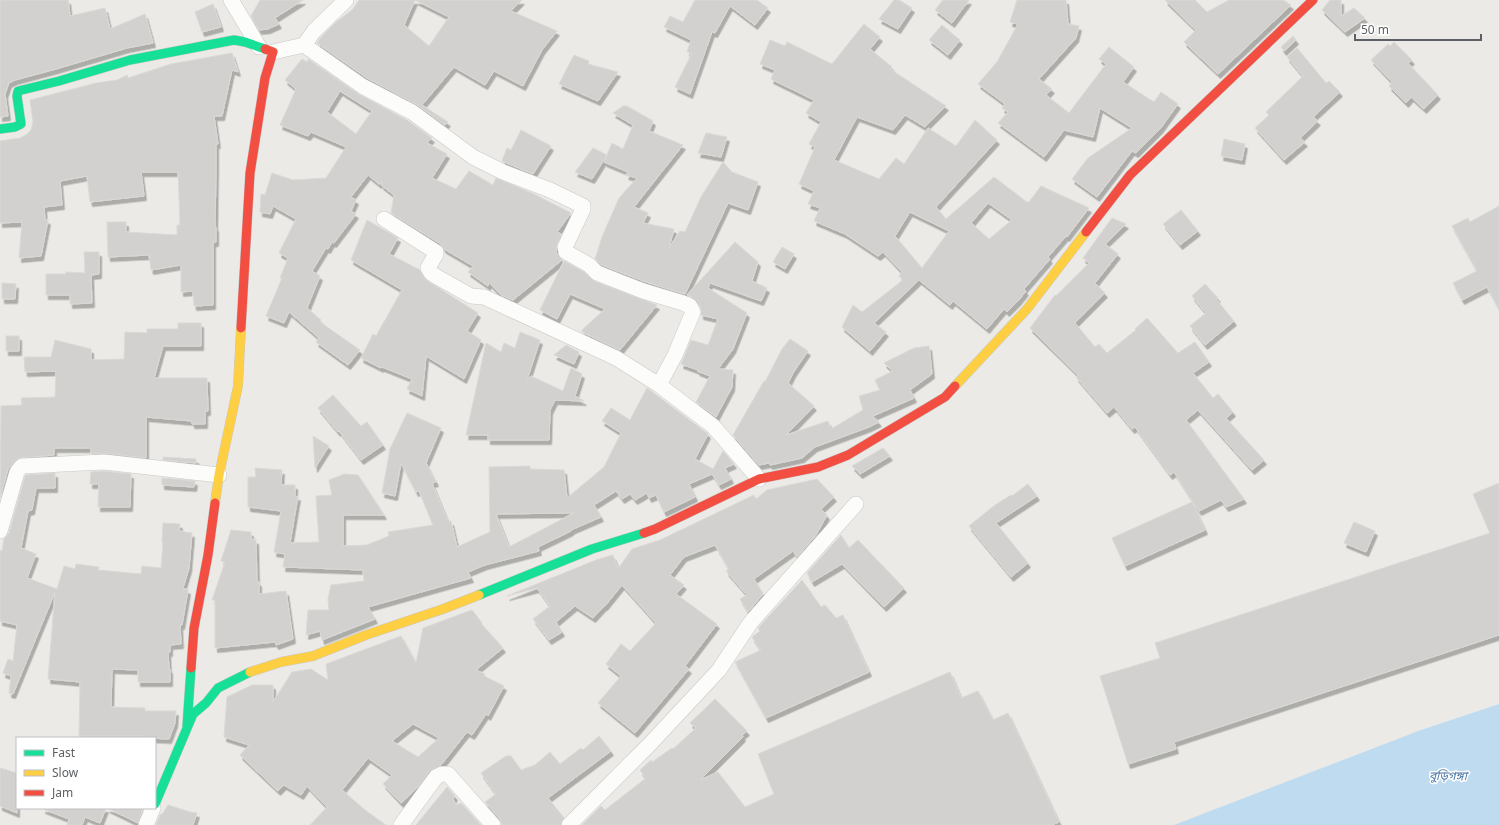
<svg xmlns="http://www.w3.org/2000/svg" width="1499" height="825" font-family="'Noto Sans','Noto Sans Bengali',sans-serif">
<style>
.water{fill:#bfdbf0}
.building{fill:#d2d1cf;stroke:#dad9d6;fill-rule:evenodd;filter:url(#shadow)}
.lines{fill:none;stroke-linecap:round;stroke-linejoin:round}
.street-casing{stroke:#c8c8c8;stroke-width:16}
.fast-casing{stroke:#c8c8c7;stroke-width:10}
.slow-casing{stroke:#c8c8c7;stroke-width:10}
.jam-casing{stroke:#c8c8c7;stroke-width:10}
.street{stroke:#fcfcfb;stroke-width:15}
.fast{stroke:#16e098;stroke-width:9}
.slow{stroke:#ffcf43;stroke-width:9}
.jam{stroke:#f24e42;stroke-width:9}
.labels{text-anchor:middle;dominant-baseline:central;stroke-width:3;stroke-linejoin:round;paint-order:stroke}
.water-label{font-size:12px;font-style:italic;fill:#4c78a5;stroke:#fff}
</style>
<defs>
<filter id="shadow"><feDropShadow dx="2.5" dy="4.5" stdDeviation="0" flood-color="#0004"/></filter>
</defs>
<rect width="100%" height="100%" fill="#ebeae6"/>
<!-- water -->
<path class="water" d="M1499,704V825H1174L1421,730Z"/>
<!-- building -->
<path class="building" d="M0,0H68L70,16L105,8L110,29L145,14L153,43L127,48L56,69L15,80L9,83L5,94L8,116L0,117Z
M260,0H303L275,18L279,24L268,29L259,30L251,16Z
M359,0H522L511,11L557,31L542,50L523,86L494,71L485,85L454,67L422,105L448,122L445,125L416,104L367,78L317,43L322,36L336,22L352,10ZM415,0L449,17L429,46L404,25Z
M695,0H757L768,8L755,25L730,6L715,33L712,32L690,94L675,87L692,53L687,52L691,40L664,27L670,16L683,22Z
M894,0H899L912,8L898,29L879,19Z
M943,0H969L952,23L935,10Z
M1017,0H1066L1068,24L1079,26L1076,38L1039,79L1052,89L1046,95L1069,113L1106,64L1099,59L1109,47L1134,67L1123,82L1154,102L1161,92L1178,104L1160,129L1136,153L1132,151L1097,197L1072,179L1088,158L1132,128L1100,108L1093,137L1064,130L1044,157L998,123L1008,112L1002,108L1005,104L978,84L997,62L1018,24L1010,22Z
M1165,0H1195L1207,12L1229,0H1283L1291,5L1218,74L1184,42L1196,30Z
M1330,0H1341V16L1354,8L1365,18L1345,32L1322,10Z
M213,4L221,27L202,32L195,12Z
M864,24L880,37L870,49L892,67L890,69L946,106L925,127L905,115L893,130L857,117L834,160L879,179L896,158L904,164L928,128L956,146L975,120L997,140L936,207L946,219L994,177L1027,202H1029L1041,186L1089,208L1067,237L1066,236L1048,257L1050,259L1024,289L1026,291L1018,301L1007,312L1004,309L987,329L953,301L950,305L919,280L874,323L886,332L870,351L842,327L853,305L862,312L903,280L899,276L902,272L883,252L878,256L845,234L814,221L820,208L808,204L814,191L799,184L815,147L809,144L821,122L806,113L814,100L771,79L775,70L760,64L770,40L785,46L787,42L832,64ZM988,203L1012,220L989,239L971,223ZM910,212L949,231L922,268L895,236Z
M942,25L960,40L948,55L929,40Z
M1293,36L1296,40L1284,51L1281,47Z
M1394,42L1412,60L1408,63L1438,95L1424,109L1411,97L1406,103L1389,86L1392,82L1371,60L1388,44L1390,46Z
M1297,48L1326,83L1329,81L1340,92L1313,117L1318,121L1300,138L1305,142L1284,160L1255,128L1269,115L1266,112L1303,76L1287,57Z
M232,53L238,72L232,70L222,116H214L218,144H216V170L215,227H216V242H213V305L194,306L193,291L181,292V265L151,270L149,255L108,257L107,222H126V232L177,235V225H180L178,172H141L144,196L90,202L87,176L60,181L62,205L44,207L45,220H48L41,256L19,258L22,222L0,223V141L20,138L26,135L31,130L33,122L30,100L96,83L117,80L127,75L128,78L171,64Z
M574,55L589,61L588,64L618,72L598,101L559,84Z
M302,59L307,62L308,59L357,93L407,120L432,138L427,143L447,154L432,178L456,189L469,171L493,185L496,178L532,193L571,213L557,232L561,234L557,244L556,252L562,260L513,300L501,295L489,283L488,286L468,272L473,266L444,249L441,244L391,213L394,195L381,185L382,182L379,184L368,175L351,197L356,200L351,211L356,214L334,243L332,242L328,249L326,248L312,271L320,276L307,308L321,320L320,322L360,350L348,365L316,342L319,338L289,312L284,323L266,316L282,278H280L288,258L279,253L296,219L273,206L270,214L260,212L261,194L265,195L272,173L293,180L326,178L346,147L311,132L308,136L280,125L296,89L285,80ZM340,91L372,111L356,134L327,112Z
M623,106H627L653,121L649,131L683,145L634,207L648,213L643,223L674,229L669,248L680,231L685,232L701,197L723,162L732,172L758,182L748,210L728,203L685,294L646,282L602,265L595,259L602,237L619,198L637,178L626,175L628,172L604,162L612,143L623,149L633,125L613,113Z
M521,130L551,146L533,174L502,161L507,148L511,150Z
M706,133L727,137L721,157L698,153Z
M1224,139L1245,144L1242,160L1221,156Z
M593,148L607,155L592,179L575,172Z
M1499,206V309L1487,287L1462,300L1453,283L1477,271L1452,226L1468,218L1470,222Z
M1181,210L1198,231L1180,245L1163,224Z
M1112,218L1126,224L1105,244L1118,254L1095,283L1105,293L1075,323L1095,347L1099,344L1107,353L1136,330L1135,329L1147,318L1178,353L1195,342L1209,362L1193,373L1213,398L1218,394L1233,412L1226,418L1264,460L1252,470L1198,410L1186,420L1244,499L1226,507L1221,500L1199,511L1174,472L1170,475L1135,427L1132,429L1114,407L1107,413L1076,377L1078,375L1030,328L1055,295L1056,296L1089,263L1083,258Z
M367,220L398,238L389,254L420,270L426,280L478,313L467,331L481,340L464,379L426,356L422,396L407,389L412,379L382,367L381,368L361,358L373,334L376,336L402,290L351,260Z
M735,242L758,262L752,281L767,288L761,301L710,283L708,288L747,313L733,349L718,369L733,370L732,387L716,417L696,402L710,376L697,371L698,370L681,364L691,340L708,345L718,319L701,315V308L698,302L694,298L687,295Z
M782,247L794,254L785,269L773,262Z
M84,252H99V274L91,275L92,303L70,304V295H46V274H66V272L85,273Z
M564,261L584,272L594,281L657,305L620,350L582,332V330L605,309L570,294L557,319L540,310Z
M2,283L16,284L15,299H2Z
M1205,284L1218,298L1216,299L1234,321L1205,345L1190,326L1206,313L1192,296Z
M178,323H201V346H163L154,378H207L208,411H205V424H192V421L146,417V458L105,453L91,454V448H54V455L18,458L8,469L0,498L1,406L22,405L21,398L55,397L56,371L25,372L24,357H51L55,340L91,349V360L124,359L125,332L147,333V329H178Z
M520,332L540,340L527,380L531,376L563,391L571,368L582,374L575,396L584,401L555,400L550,410L549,440H488V435H466L486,343L501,352L504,343L515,348Z
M6,336H19V351H6Z
M790,339L808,351L793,373L788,383L814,406L786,435L828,421L831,429L863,410L859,396L880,390L875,380L893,371L884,363L914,348L929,346L932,374L910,390L914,398L873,416L879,422L869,427L815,447L802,458L770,465L769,463L759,465L733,435L764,381L765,382L782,349Z
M566,345L579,352L574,364L554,355Z
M647,388L707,433L708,434L695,459L713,469L723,451L734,464L725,468L731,479L719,485L712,474L689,484L695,497L664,512L656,495L649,498L647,493L635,500L630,494L622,499L616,491L594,505L601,517L571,530V531L538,547L539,551L485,565L468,572L471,578L368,607L375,619L322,640L320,631L306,635L308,610H329L328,599L331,585L364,581L363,570L283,567L285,554L274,552L281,511L248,507V477H256L255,468L282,470L281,485H295V497L298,496L290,543L319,542L316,496L332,495L329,480L344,474L358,475L384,515H343V546L367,545L389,536L388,532L433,525L419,491L416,492L401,463L395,496L382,493L390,449L407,413L441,428L426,463L436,482L432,483L448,522L451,521L457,547L490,532L489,467L530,466V469L564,470L567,498L604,467L621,433L602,421L611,408L630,420ZM568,513H574L509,547L496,514Z
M333,395L361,426L367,422L383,445L361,460L339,431L338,432L318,408Z
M313,436L329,446L315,468Z
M883,448L890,456L860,474L852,466Z
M163,457L196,459V463L163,460Z
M104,471L131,474L130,507H98L99,484H90L91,472Z
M55,473V488H36L32,510L28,511L21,548L36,554L27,578L57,589L64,566L75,569L76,564L99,567L98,570L141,574L142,566L161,568L163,542H162L163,523L180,524L179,531L192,533L189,568L183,588L188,590L182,625H180L181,644L170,645V652H168L169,669H170V682H138V670L112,669L111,707L145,708V711H176L175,723L169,739L148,738V736H79L80,682L48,679L55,592L13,694L9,693L11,676L3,673L8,659L13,661L17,625L0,621V550L2,551L4,539L9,533L25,476L26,475Z
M162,478L195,481L194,487L162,485Z
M817,479L834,497L821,509L827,515L816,535L797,557L793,551L754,579L763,594L748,612L740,599L747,595L726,571L729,569L715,545L684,557L670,575L684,585L676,594L717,624L685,666L689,669L635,733L598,703L621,676L606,664L621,644L630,651L656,623L622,585L605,606H604L593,618L575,606L556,622L562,632L549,640L533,619L550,606L537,588L507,596L596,560L613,555L618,569L632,549L660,540L754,495L756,499L767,490Z
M1499,483V635L1174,742L1176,749L1128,764L1100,676L1160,658L1155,643L1490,533L1473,494Z
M1028,484L1037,496L996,523L1028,563L1011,577L969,526L995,505L1011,495L1012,496Z
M1192,502L1205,530L1125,566L1112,538Z
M1354,522L1375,531L1366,552L1344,543Z
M231,530L251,532V539L256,540L257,582H259V594L286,591L293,639L276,645L275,642L215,648V600H212L225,562L221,561Z
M841,535L849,548L858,540L904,588L884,607L842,564L812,582L807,573Z
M802,580L821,607L825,605L836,618L843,615L869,672L766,718L735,662L761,650L752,637L760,631L758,628Z
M472,610L479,619L478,620L503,648L476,670L485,674L484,676L504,686L488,716L486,714L472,735L467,732L445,760L440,766L429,771L418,787L401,803L383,784L392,775L368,758L342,790L365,810L386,825H310L327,807L307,786L301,795L284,785L278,791L240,755L249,745L224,737L227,697L252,685H273V702L292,672L311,669L328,680L326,664L401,636L416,663L423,628ZM413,724L439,738L418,757L392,741Z
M950,672L961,698L978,691L993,720L1008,713L1059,822L1052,825H582L601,806L605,810L646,778L640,770L651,760L652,762L672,748L673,749L696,728L690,723L715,699L747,731L742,735L743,737L700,780L718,772L745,807L774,794L758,754Z
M599,736L611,751L548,798L564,818L560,825H502L500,819L485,802L496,794L481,773L506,756H511L521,770L535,765L550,752L560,764L581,748L583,750Z
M0,768L17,773V813L0,806Z
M447,787L455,796L453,799L456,805L461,803L481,825H416Z
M168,805L190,812L197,813L193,825H156L160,815L163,813Z
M43,808H106L100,823L85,817L82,825H67L69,819L43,809Z
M107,808H143L138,823Z"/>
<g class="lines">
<defs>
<path id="street" d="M231,0L259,47
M304,45L362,86L412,112L473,157L503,172L550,190L583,206V209L565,247L566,252L589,265L597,273L643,291L683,303L690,306L693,312L675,355L659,385
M273,52L304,45L314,31L346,0
M384,219L436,252V254L428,268L431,273L437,277L471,296L484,297L616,358L659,385L713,426L759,479
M0,531L17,472L22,466L104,462L219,475
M146,825L153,808
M401,825L436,777L442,774H448L493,825
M569,825L650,744L719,670L751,622L856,504"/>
<path id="fast" d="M0,129L15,127L21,124L17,96L18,91L59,81L130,60L234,40L245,42L265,49
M479,595L592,549L644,533
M187,726L191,668
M155,804L193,714L206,703L218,688L250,672"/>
<path id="slow" d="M955,386L1027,309L1086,232
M215,503L219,475L238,386L241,328
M250,672L281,662L313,656L366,635L443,609L479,595"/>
<path id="jam" d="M1086,232L1130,175L1313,0
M241,328L250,173L265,78L273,52L265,49
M644,533L655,529L759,479L818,467L848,455L945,397L955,386
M191,668L194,628L208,555L215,503"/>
</defs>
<!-- street casing -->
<use href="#street" class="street-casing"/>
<!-- fast casing -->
<use href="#fast" class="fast-casing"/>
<!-- slow casing -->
<use href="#slow" class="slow-casing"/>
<!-- jam casing -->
<use href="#jam" class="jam-casing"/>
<!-- street -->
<use href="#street" class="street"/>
<!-- fast -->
<use href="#fast" class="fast"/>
<!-- slow -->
<use href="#slow" class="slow"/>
<!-- jam -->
<use href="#jam" class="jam"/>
</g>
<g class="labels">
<!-- water labels -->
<g class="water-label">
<text x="1448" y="775">বুড়িগঙ্গা</text>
</g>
</g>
<!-- legend -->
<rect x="16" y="737" width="140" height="72" fill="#ffffff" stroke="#bebfc1"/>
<rect x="24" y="750" width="20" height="6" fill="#16e098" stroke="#bebfc1"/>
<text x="52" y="757" font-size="12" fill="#5c5f63">Fast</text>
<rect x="24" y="770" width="20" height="6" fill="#ffcf43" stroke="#bebfc1"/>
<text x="52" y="777" font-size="12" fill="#5c5f63">Slow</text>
<rect x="24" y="790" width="20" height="6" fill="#f24e42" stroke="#bebfc1"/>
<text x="52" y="797" font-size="12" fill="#5c5f63">Jam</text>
<!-- scale -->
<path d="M1355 34v6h126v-6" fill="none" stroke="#5c5f63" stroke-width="2"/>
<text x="1361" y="34" font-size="12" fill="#5c5f63" stroke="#ffffff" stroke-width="3" paint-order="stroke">50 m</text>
</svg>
